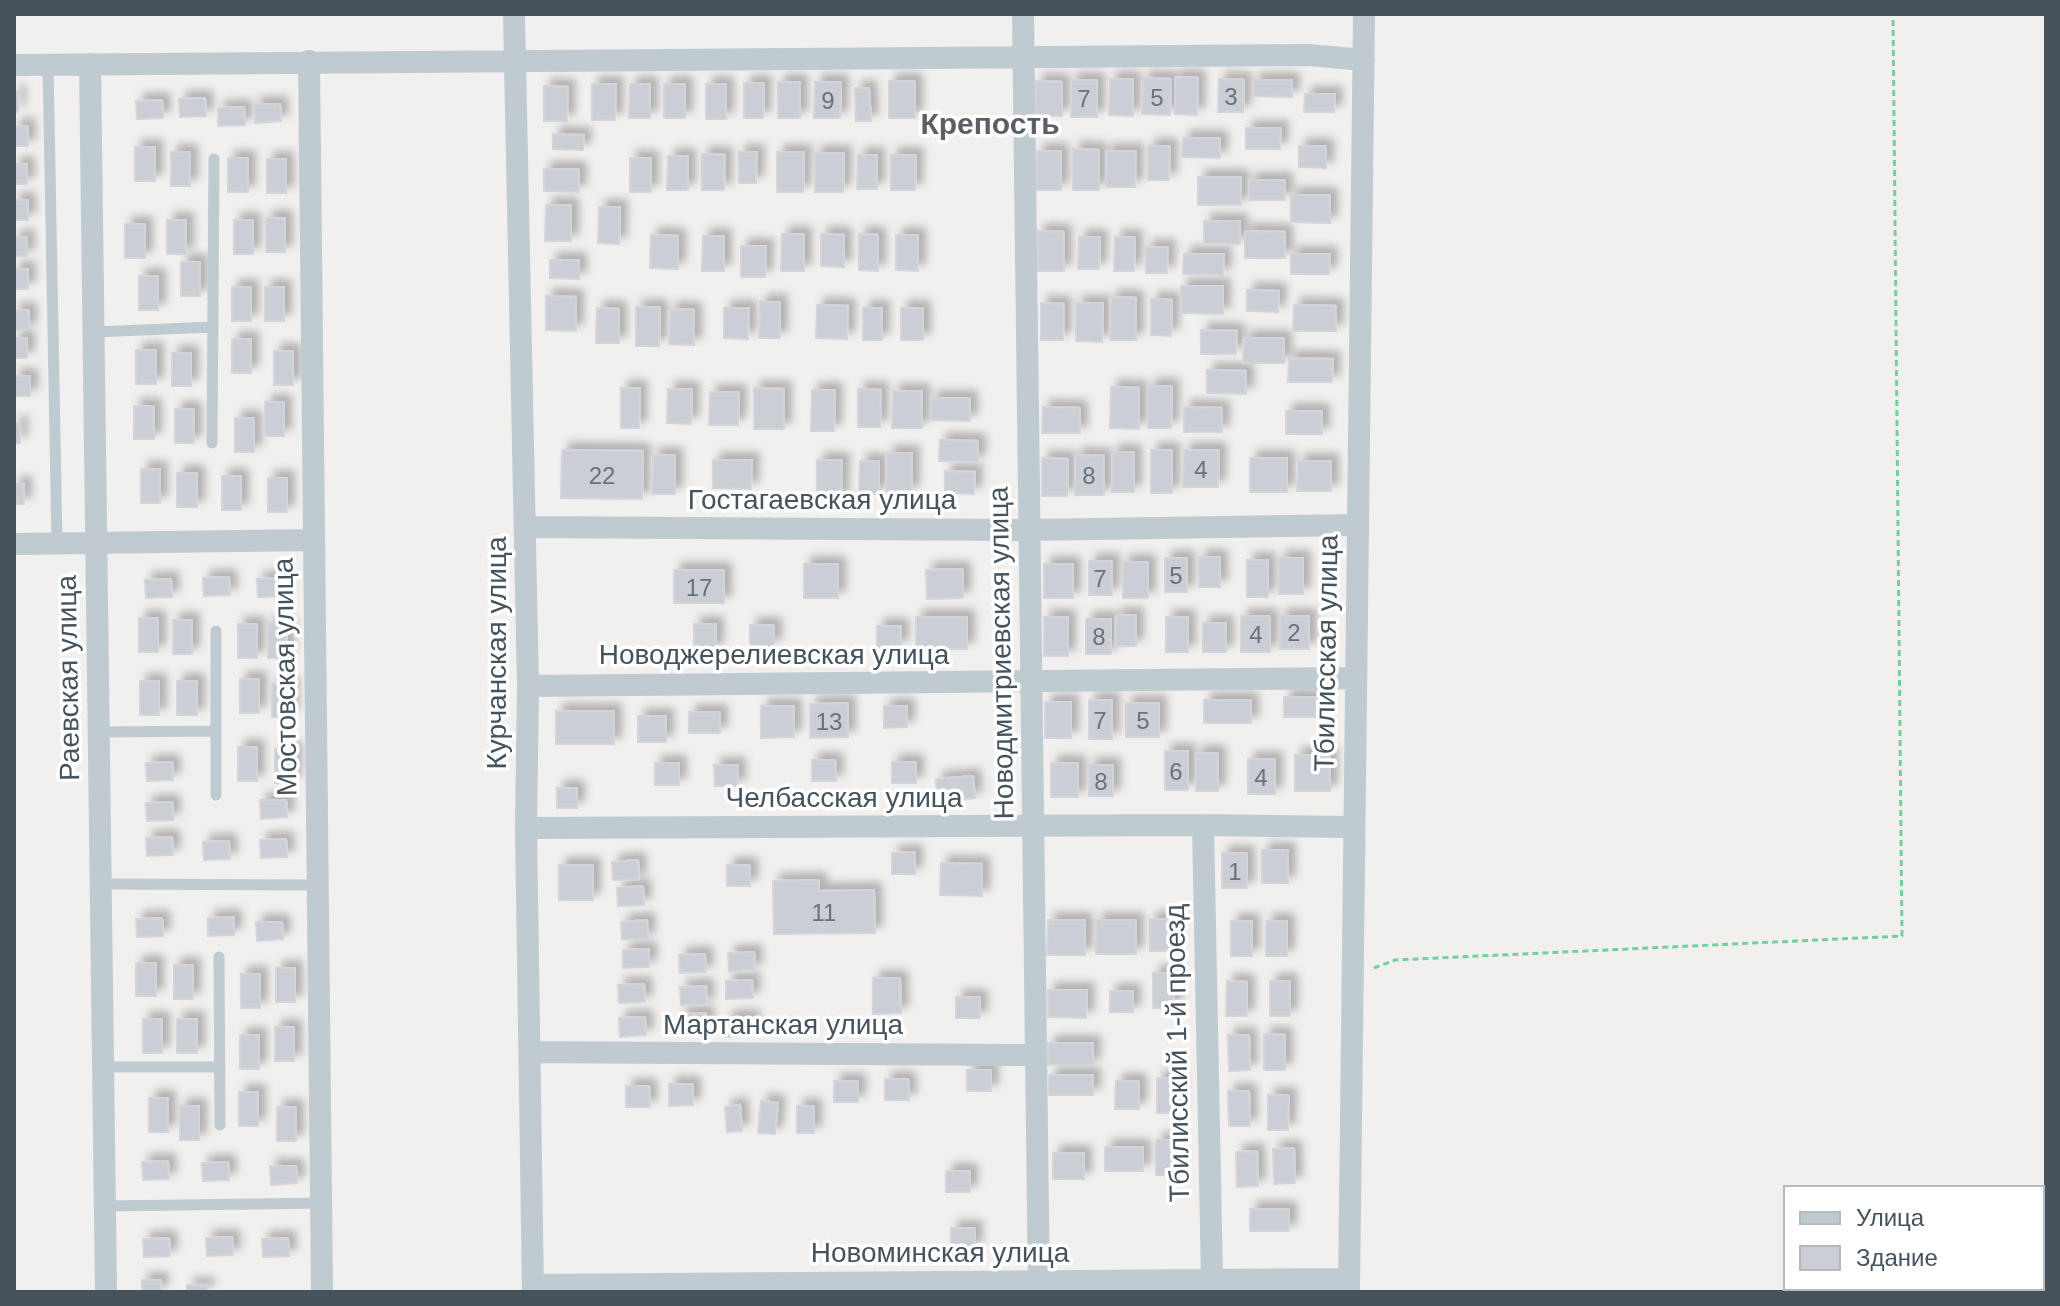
<svg xmlns="http://www.w3.org/2000/svg" width="2060" height="1306" font-family="Arial,sans-serif">
<style>
.building{fill:#cbced4;stroke:#d3d5db;stroke-width:2;filter:url(#shadow)}
.lines{fill:none;stroke-linecap:round;stroke-linejoin:round}
.path{stroke:#72d09f;stroke-width:3;stroke-dasharray:6 4;stroke-linecap:butt}
.service{stroke:#bfcad1;stroke-width:11}
.minor{stroke:#bfcad1;stroke-width:22}
.labels{text-anchor:middle;dominant-baseline:central;stroke-width:7;stroke-linejoin:round;paint-order:stroke}
.number-label{font-size:24px;fill:#67727b}
.street-label{font-size:28px;fill:#46535d;stroke:#fff}
.neighbourhood-label{font-size:30px;font-weight:bold;fill:#5b5f64;stroke:#fff}
</style>
<defs>
<filter id="shadow"><feDropShadow dx="7" dy="-7" stdDeviation="4" flood-color="#0004"/></filter>
</defs>
<rect width="100%" height="100%" fill="#f2efef"/>
<!-- building -->
<path class="building" d="M1175,77L1198,78L1197,115L1175,114Z
M1143,78L1171,79L1170,115L1142,114Z
M1110,79H1133V116L1109,115Z
M1219,79L1244,80L1243,112H1218Z
M1071,80H1097V117H1071Z
M1253,80H1292V97L1253,96Z
M889,81H915V118H889Z
M1036,81L1062,82V116H1036Z
M778,82H800V118H778Z
M815,82H841L840,118H814Z
M744,83H764L763,118H744Z
M592,84H616L615,120H592Z
M630,84H650V118H629Z
M664,84H685V118H664Z
M706,84H726V119H706Z
M544,86L568,87L567,121H544Z
M855,88H869L871,121H856Z
M14,92H18V112H14Z
M1305,94H1335L1334,112H1304Z
M205,98L206,116L180,117L179,99Z
M162,100L163,118L137,119L136,101Z
M254,104H280L281,121L255,123Z
M244,107L245,125L218,126V108Z
M14,126H28V146H14Z
M1246,128H1281L1280,149H1246Z
M553,134L584,135L583,150L553,149Z
M1183,138H1220V158L1182,157Z
M1148,146H1170L1169,180H1148Z
M1299,146H1326V168L1299,167Z
M135,147H155V181H135Z
M1073,149L1099,150V190H1073Z
M1037,151H1061V190H1036Z
M1106,151H1136L1135,187H1106Z
M171,152H190V186H171Z
M739,152H757L756,183H739Z
M777,152H804L803,192H777Z
M815,153H844L843,192H815Z
M702,154L725,155L724,190H702Z
M858,155H877V189H857Z
M891,155H916L915,190H891Z
M668,156H688V190H667Z
M228,158H248V192H228Z
M630,158H651V192H630Z
M267,159H286V193H267Z
M14,164H27V184H14Z
M544,169H579V192L544,191Z
M1198,177H1241V205H1198Z
M1249,180H1285V200H1249Z
M1291,195H1330V223L1291,222Z
M14,200H28V220H14Z
M546,205H571V241H545Z
M599,207H620L619,244L598,243Z
M266,218H285V252H266Z
M167,220H186V254H167Z
M234,220H253V254H234Z
M1204,221H1240V244L1204,243Z
M125,224H145V258H125Z
M1038,231L1064,232V271H1038Z
M1245,231L1285,232V258H1245Z
M782,234H804V271H781Z
M821,234L844,235V267L821,266Z
M859,234L878,235V271L859,270Z
M651,235L678,236V269L650,268Z
M896,235H918V271L896,270Z
M703,236H724V271H702Z
M14,237H27V256H14Z
M1079,237H1100L1099,269H1078Z
M1115,237H1135L1134,271H1114Z
M741,246H766L765,277H741Z
M1146,247H1168L1167,273H1146Z
M1184,254H1224L1223,275L1183,274Z
M1291,254H1330L1329,274H1291Z
M550,260H579V279L550,278Z
M181,262H200V296H181Z
M14,269H28V289H14Z
M139,276H158V310H139Z
M1181,286H1223V314L1181,313Z
M232,287H251V321H232Z
M265,287H284V321H265Z
M1247,290L1279,291L1278,312L1247,311Z
M546,296L576,297V331L546,330Z
M1111,297L1136,298V340H1110Z
M1151,299L1172,300L1171,336L1151,335Z
M760,302H780V338H759Z
M1041,303L1064,304L1063,340H1041Z
M1076,303H1103L1102,342L1076,341Z
M817,305L848,306L847,339L816,338Z
M1294,305L1336,306V331H1293Z
M636,307H660L659,346H636Z
M597,308L619,309V343H596Z
M724,308H749L748,339L724,338Z
M863,308H882V340H863Z
M901,308H923V340H901Z
M670,309L694,310V345L669,344Z
M14,310H29V330H14Z
M1201,330L1237,331L1236,354H1201Z
M14,338H27V358H14Z
M1244,338H1284V363H1243Z
M232,339H251V373H232Z
M136,350H156V384H136Z
M274,351H293V385H274Z
M172,353H191V386H172Z
M1289,358L1333,359L1332,382H1288Z
M1207,370L1246,371V394L1207,393Z
M14,376H30V396H14Z
M1148,386H1172L1171,428H1148Z
M1111,387L1139,388V429L1110,428Z
M621,388H640L639,428H621Z
M754,388L784,389V429H754Z
M668,389H692L691,424L667,423Z
M858,389L881,390L880,427H858Z
M812,390H835L834,431H811Z
M893,391H922V428H892Z
M710,392H739L738,425H709Z
M931,398H970V421L931,420Z
M265,402H284V436H265Z
M134,406H154V439H134Z
M1043,407L1080,408V433H1042Z
M1184,407L1222,408V432H1184Z
M175,409H194V443H175Z
M1286,411H1322V434H1286Z
M235,418H254V452H235Z
M14,423H20V443H14Z
M940,440L978,441V462L939,461Z
M562,450L643,451L642,499L561,498Z
M1151,450H1172V493H1151Z
M1184,450H1219L1218,487H1183Z
M1112,452H1134V492H1112Z
M887,453H912V493L886,492Z
M653,455H675V494H652Z
M1075,455L1104,456V495H1075Z
M1042,458L1068,459L1067,496H1042Z
M1250,458H1287V492H1250Z
M713,460H752L751,489L713,488Z
M817,460H842L841,499H817Z
M860,461H879V494H859Z
M1298,461H1331V491H1297Z
M141,469H160V503H141Z
M945,471L975,472L974,494L945,493Z
M177,473H197V507H177Z
M222,476H241V510H222Z
M268,478H287V512H268Z
M14,484H24V504H14Z
M1199,557H1220V587H1199Z
M1165,558H1187V592H1165Z
M1279,558H1303V594H1279Z
M1247,560H1268V597H1247Z
M1089,561H1112V595H1089Z
M1123,562H1148V598H1123Z
M804,564H838V598H804Z
M1044,564H1073V598H1044Z
M963,569V598L927,599L926,570Z
M674,570H724V603H674Z
M229,577L230,595L204,596L203,578Z
M284,578V596L258,597L257,579Z
M171,579L172,597L146,598L145,580Z
M1116,615H1136V646H1115Z
M1241,616H1270V652H1241Z
M1280,616H1309V649H1280Z
M916,617H967V649H916Z
M1044,617H1068V656H1044Z
M1166,617H1188V652H1166Z
M139,618H158V652H139Z
M1086,619H1111V654H1086Z
M173,620H192V654H173Z
M1203,623H1226V652H1203Z
M238,624H257V658H238Z
M268,624H287V658H268Z
M694,624H716V650H694Z
M750,625H774V646H750Z
M877,626H901V647H877Z
M240,679H259V713H240Z
M140,681H159V715H140Z
M177,681H197V715H177Z
M272,684H291V717H272Z
M1284,697H1316V717H1284Z
M1089,700H1112V739H1089Z
M1204,700H1251V723H1204Z
M1045,702H1071V738H1045Z
M848,703V737L810,738V704Z
M1126,703H1159V737H1126Z
M761,706H794V737L761,738Z
M884,706H907V727L884,728Z
M556,711H614V744H556Z
M689,712H720V733H689Z
M638,716H666V742H638Z
M238,747H257V781H238Z
M275,749H294V783H275Z
M1165,751H1188V790H1165Z
M1196,753H1218V791H1196Z
M1295,755H1330V791H1295Z
M1248,759H1275V794H1248Z
M812,760H835L836,781H812Z
M172,762L173,780L147,781L146,763Z
M892,762H916V783H892Z
M655,763H679V785H655Z
M1051,763H1078V797H1051Z
M714,765H738V786H715Z
M1089,765H1113V796H1089Z
M973,776L975,798L937,801L936,779Z
M557,788H577V808H557Z
M260,800H286L287,817L261,819Z
M172,802L173,820L147,821L146,803Z
M172,837L173,855L147,856L146,838Z
M286,839L287,857L261,858L260,840Z
M229,841L230,859L204,860L203,842Z
M1262,850H1288V883H1262Z
M915,852V874H892V853Z
M1222,853H1247V888H1222Z
M638,860L639,879L613,880L612,862Z
M941,863L982,864V896L940,895Z
M559,865H593V900H559Z
M727,865H750V886H727Z
M819,880V891L874,890L875,933L774,934L773,881Z
M643,886L644,905L618,906L617,888Z
M234,917V935L208,936V918Z
M162,918L163,936L137,937L136,919Z
M1150,919H1173V951H1150Z
M647,920L648,939H622L621,922Z
M1048,920H1085V955H1047Z
M1096,920H1136V954H1096Z
M1231,921H1252V956H1231Z
M1266,921H1287V956H1266Z
M256,922H282L283,939L257,941Z
M649,949V967L623,968V950Z
M754,952L755,970L729,971L728,953Z
M705,954L706,972L680,973L679,955Z
M136,963H156V996H136Z
M174,965H193V999H174Z
M276,968H295V1002H276Z
M1153,973H1174V1008H1153Z
M241,974H260V1008H241Z
M873,978H900L901,1013L873,1014Z
M752,980L753,998L726,999V981Z
M1227,981L1247,982V1016H1226Z
M1270,981H1290V1016H1270Z
M644,984L645,1002L619,1003L618,985Z
M706,986L707,1004L681,1005L680,987Z
M1048,990H1087L1086,1018L1048,1017Z
M1110,991H1133V1012H1110Z
M956,997H980V1018H956Z
M706,1013L707,1031L681,1032L680,1014Z
M645,1017L646,1035L620,1037L619,1018Z
M752,1017L753,1035L726,1037V1018Z
M143,1019H162V1053H143Z
M177,1019H197V1053H177Z
M275,1027H294V1061H275Z
M1264,1034L1285,1035V1070H1264Z
M240,1035H259V1069H240Z
M1228,1035H1249L1250,1070L1229,1071Z
M1048,1043H1093V1065H1048Z
M967,1070H991V1091H967Z
M1049,1075H1093V1095H1049Z
M1157,1078H1178V1113H1157Z
M885,1079H908L909,1100H885Z
M834,1081H858V1102H834Z
M1116,1081H1139V1109H1115Z
M669,1084H693V1105L669,1106Z
M626,1086H649L650,1107H626Z
M1228,1091H1249L1250,1126H1229Z
M239,1092H258V1126H239Z
M1268,1095H1289L1288,1130H1268Z
M149,1098H168V1132H149Z
M761,1101L778,1103L775,1134L758,1133Z
M740,1105L742,1131L727,1132L725,1107Z
M180,1106H199V1140H180Z
M797,1106H814V1133H797Z
M277,1107H296V1141H277Z
M1156,1140H1177V1175H1156Z
M1105,1147H1143V1171H1105Z
M1294,1148L1295,1183L1274,1184L1273,1149Z
M1257,1151L1258,1186L1237,1187L1236,1152Z
M1053,1153H1084V1179H1053Z
M168,1161L169,1179L143,1180L142,1162Z
M228,1162L229,1180L203,1181L202,1163Z
M270,1166H296L297,1183L271,1185Z
M946,1171H970V1192H946Z
M1250,1209H1289V1231H1250Z
M951,1228H975V1249H951Z
M232,1237L233,1255L207,1256L206,1238Z
M169,1238L170,1256L144,1257L143,1239Z
M288,1238L289,1256L263,1257L262,1239Z
M142,1280H161V1292H142Z
M187,1285H207V1292H187Z"/>
<g class="lines">
<!-- path -->
<path class="path" d="M1374,968L1395,960L1902,936L1893,14"/>
<!-- service -->
<path class="service" d="M48,64L57,544
M94,332L213,327
M212,443L214,159
M216,631V795
M99,732L216,731
M101,884L317,885
M219,957L220,1125
M103,1067H220
M105,1206L321,1203"/>
<!-- minor -->
<path class="minor" d="M514,14L528,686L526,828L533,1292
M1023,14L1039,1292
M309,61L322,1292
M90,64L106,1292
M14,65L1308,55L1364,60
M525,527L1029,530L1358,525
M14,544L314,540
M528,686L1356,678
M1203,825L1212,1280
M526,828L1203,825L1354,827
M530,1052L1036,1055
M533,1285L1349,1279
M1349,1292L1364,14"/>
</g>
<g class="labels">
<!-- number labels -->
<g class="number-label">
<text x="1231" y="96">3</text>
<text x="1157" y="97">5</text>
<text x="1084" y="98">7</text>
<text x="828" y="100">9</text>
<text x="1201" y="469">4</text>
<text x="602" y="475">22</text>
<text x="1089" y="475">8</text>
<text x="1176" y="575">5</text>
<text x="1100" y="578">7</text>
<text x="699" y="587">17</text>
<text x="1294" y="632">2</text>
<text x="1256" y="634">4</text>
<text x="1099" y="636">8</text>
<text x="1100" y="720">7</text>
<text x="1143" y="720">5</text>
<text x="829" y="721">13</text>
<text x="1176" y="771">6</text>
<text x="1261" y="777">4</text>
<text x="1101" y="781">8</text>
<text x="1235" y="871">1</text>
<text x="824" y="912">11</text>
</g>
<!-- street labels -->
<g class="street-label">
<text x="822" y="499">Гостагаевская улица</text>
<text transform="translate(496 653) rotate(-90)">Курчанская улица</text>
<text transform="translate(1001 653) rotate(-91)">Новодмитриевская улица</text>
<text transform="translate(1326 653) rotate(-89)">Тбилисская улица</text>
<text x="774" y="654">Новоджерелиевская улица</text>
<text transform="translate(285 677) rotate(-91)">Мостовская улица</text>
<text transform="translate(68 678) rotate(-91)">Раевская улица</text>
<text x="844" y="797">Челбасская улица</text>
<text x="783" y="1024">Мартанская улица</text>
<text transform="translate(1177 1053) rotate(-91)">Тбилисский 1-й проезд</text>
<text x="940" y="1252">Новоминская улица</text>
</g>
<!-- neighbourhood labels -->
<g class="neighbourhood-label">
<text x="990" y="123">Крепость</text>
</g>
</g>
<!-- border -->
<rect width="2060" height="1306" fill="none" stroke="#46535d" stroke-width="32"/>
<!-- legend -->
<rect x="1784" y="1186" width="260" height="104" fill="#ffffff" stroke="#b5babe" stroke-width="2"/>
<rect x="1800" y="1212" width="40" height="12" fill="#bfcad1" stroke="#b5babe" stroke-width="2"/>
<text x="1856" y="1226" font-size="24" fill="#46535d">Улица</text>
<rect x="1800" y="1246" width="40" height="24" fill="#cbced4" stroke="#b5babe" stroke-width="2"/>
<text x="1856" y="1266" font-size="24" fill="#46535d">Здание</text>
</svg>
